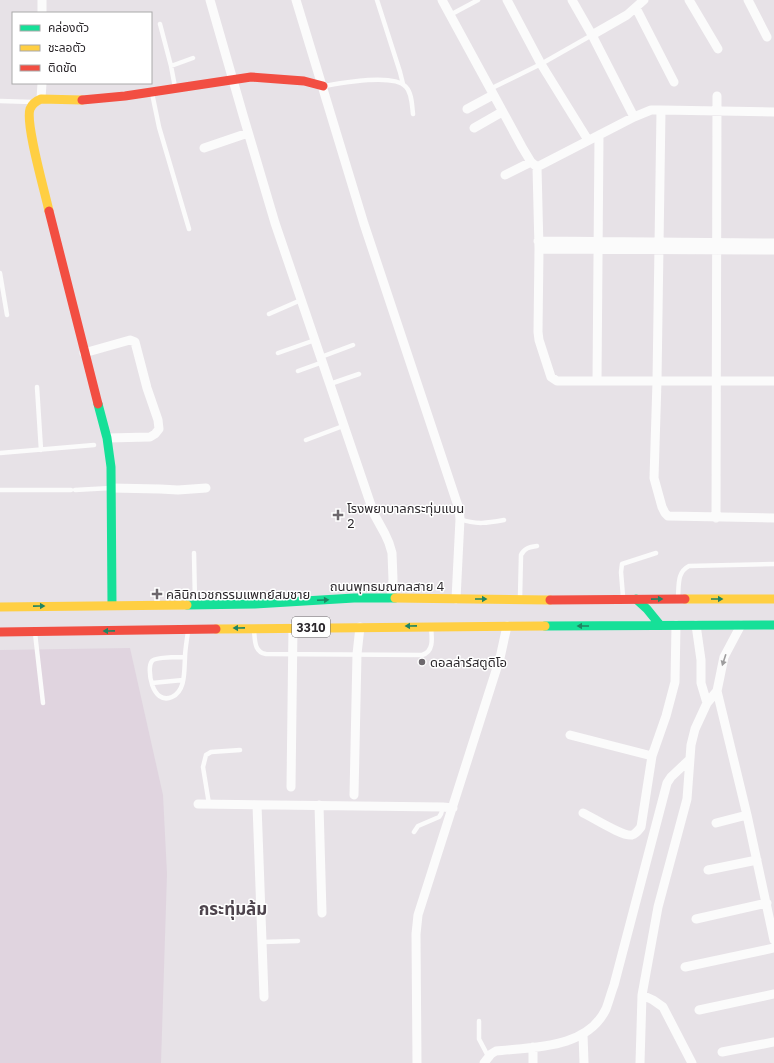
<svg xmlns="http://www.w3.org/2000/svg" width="774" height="1063" font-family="'IBM Plex Sans','Noto Sans Thai',sans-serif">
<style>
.built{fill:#e0d4df}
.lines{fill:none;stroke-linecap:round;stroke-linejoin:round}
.lane{stroke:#fbfbfb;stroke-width:4.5}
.street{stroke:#fbfbfb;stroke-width:9}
.fast{stroke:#16e098;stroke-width:9}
.slow{stroke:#ffcf43;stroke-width:9}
.jam{stroke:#f24e42;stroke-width:9}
.oneway{fill:#208462}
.oneway2{fill:#9d9c9d}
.poi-dot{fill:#6d686d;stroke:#fff;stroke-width:1.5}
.labels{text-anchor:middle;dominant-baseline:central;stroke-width:3;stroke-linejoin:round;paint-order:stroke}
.shield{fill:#fff;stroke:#6b686b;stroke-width:1}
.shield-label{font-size:12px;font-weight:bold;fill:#2b272b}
.poi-label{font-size:13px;fill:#2b272b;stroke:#fff;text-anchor:start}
.street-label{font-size:13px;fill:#2b272b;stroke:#fff}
.district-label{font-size:17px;font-weight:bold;fill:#4e444d;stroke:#fff}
</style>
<rect width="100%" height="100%" fill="#e7e2e7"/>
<!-- built -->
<path class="built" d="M130,648L163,795L167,874L161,1063H0V650Z"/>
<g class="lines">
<!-- lane -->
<path class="lane" d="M377,0L400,72L403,84
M450,15L478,0
M160,24L171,66L175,87
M171,66L193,58
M324,86C341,83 394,73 406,87C412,93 412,106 413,114
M490,89L541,64L592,35
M152,93L159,127L189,229
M0,101L33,102
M0,273L7,315
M269,314L301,300
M278,353L315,340
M321,357L353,345
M298,371L323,362
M330,384L359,374
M37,387L41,450
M306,440L343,426
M0,453L94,445
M0,490H71
M75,490L111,488
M460,519C476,525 488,523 504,520
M194,553L195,603
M623,597L621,572L622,564L656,553
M678,597C679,585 677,572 689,566L774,564
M520,598L521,555C524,548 530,547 537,546
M254,630C255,640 254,652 266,654L422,655C434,652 432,638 431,628
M35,633L43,703
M185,657C178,657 155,657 152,661C146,668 152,706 172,697C186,691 184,670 185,658C185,649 187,640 188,631
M152,683L183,680
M209,804L203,767L206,755L211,752L240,750
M414,832L418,826L439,817L441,814L443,807
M262,942L298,941
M479,1021V1039L488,1056"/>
<!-- street -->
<path class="street" d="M42,0V13
M210,0L243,115L275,223L374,514L385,534L389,543L392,553L393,580L391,598
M296,0L364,224L459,509L460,519L456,599
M442,0L522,147L531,162L537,167
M507,0L541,64L588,140
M572,0L592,35L634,117
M689,0L718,49
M748,0L767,37
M636,8L674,82
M592,35L627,15L644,0
M41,99L42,83
M467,109L493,95
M661,110H651L634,117L537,167L539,249L538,332L539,340L551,377L557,381H774
M774,112L661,110L657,381L654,478L662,507L665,513L668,516L774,518
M474,128L502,112
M204,148L248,133
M505,175L531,162
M538,241L774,243
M539,249L774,250
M84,353L130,340L135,342L147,388L158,420L159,429L155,434L150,437L107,438
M597,381L599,135
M111,488L160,489L178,490L206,488
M716,518L717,96
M696,625L701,660V683L707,703
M717,691L747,815L774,940
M570,735L652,756
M291,787L293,627
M354,795L357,654L360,627
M198,804L443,807L453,808
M257,805L264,997
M319,805L322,913
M583,813C592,817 623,837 632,835C636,834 638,831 641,827L652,756L666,716L675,682L676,625
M716,823L747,815
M708,870L757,860
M696,919L767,903
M685,967L774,948
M642,995L653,1000L663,1007L692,1063
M699,1010L774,994
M583,1034L584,1063
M533,1047V1063
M722,1052L774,1042
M417,1063L416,934L418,915L500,658L507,626
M484,1063L491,1054L496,1051C533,1047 587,1049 606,1009C609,1001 611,993 614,985L667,783L671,777L689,760
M640,1063L642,995L658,907L687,799L691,745L695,729L707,703L717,691L724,657L741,625"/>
<!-- fast -->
<path class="fast" d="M98,404L107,438L111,467L112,605
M636,599L647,609L660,625
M187,605L255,604L354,598H395
M545,626L774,625"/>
<!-- slow -->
<path class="slow" d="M49,211C45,192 25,124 30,109C32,104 36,101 41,99L82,100
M395,598L550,600
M685,599H774
M0,607L187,605
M216,629L545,626"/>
<!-- jam -->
<path class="jam" d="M82,100L125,96L251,77L304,81L323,86
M49,211L98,404
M550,600L685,599
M0,632L216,629"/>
</g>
<!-- one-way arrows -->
<defs><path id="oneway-solid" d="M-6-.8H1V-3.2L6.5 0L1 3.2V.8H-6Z"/></defs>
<g class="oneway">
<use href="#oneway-solid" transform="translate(481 599)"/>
<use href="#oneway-solid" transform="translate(657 599) rotate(-1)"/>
<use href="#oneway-solid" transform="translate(717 599)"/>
<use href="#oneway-solid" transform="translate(323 600) rotate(-3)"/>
<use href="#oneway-solid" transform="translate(39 606) rotate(-1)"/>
<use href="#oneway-solid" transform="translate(411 626) rotate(179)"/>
<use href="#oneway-solid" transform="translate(583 626) rotate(180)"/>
<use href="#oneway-solid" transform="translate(239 628) rotate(179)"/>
<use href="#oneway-solid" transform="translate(109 631) rotate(179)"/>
</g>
<use class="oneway2" href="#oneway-solid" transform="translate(724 660) rotate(108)"/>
<!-- markers -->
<g class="poi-dot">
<path d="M336 509h4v4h4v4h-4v4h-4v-4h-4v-4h4z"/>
<path d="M155 588h4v4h4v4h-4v4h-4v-4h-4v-4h4z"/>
<circle cx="422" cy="662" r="4"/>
</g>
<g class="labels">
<!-- shield labels -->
<rect class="shield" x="292" y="617" width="38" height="20" rx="3"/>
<g class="shield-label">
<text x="311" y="627">3310</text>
</g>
<!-- poi labels -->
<g class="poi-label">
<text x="347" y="508">โรงพยาบาลกระทุ่มแบน<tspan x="347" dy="15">2</tspan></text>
<text x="166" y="594">คลินิกเวชกรรมแพทย์สมชาย</text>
<text x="430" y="662">ดอลล่าร์สตูดิโอ</text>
</g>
<!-- street labels -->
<g class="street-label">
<text x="387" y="586">ถนนพุทธมณฑลสาย 4</text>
</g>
<!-- district labels -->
<g class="district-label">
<text x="233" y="909">กระทุ่มล้ม</text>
</g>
</g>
<!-- legend -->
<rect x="12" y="12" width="140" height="72" fill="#ffffff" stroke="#aaa9aa"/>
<rect x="20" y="25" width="20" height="6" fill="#16e098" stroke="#aaa9aa"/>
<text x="48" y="32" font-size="12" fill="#2b272b">คล่องตัว</text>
<rect x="20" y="45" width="20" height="6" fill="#ffcf43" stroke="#aaa9aa"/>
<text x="48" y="52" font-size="12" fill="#2b272b">ชะลอตัว</text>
<rect x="20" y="65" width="20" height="6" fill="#f24e42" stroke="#aaa9aa"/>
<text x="48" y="72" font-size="12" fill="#2b272b">ติดขัด</text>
</svg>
